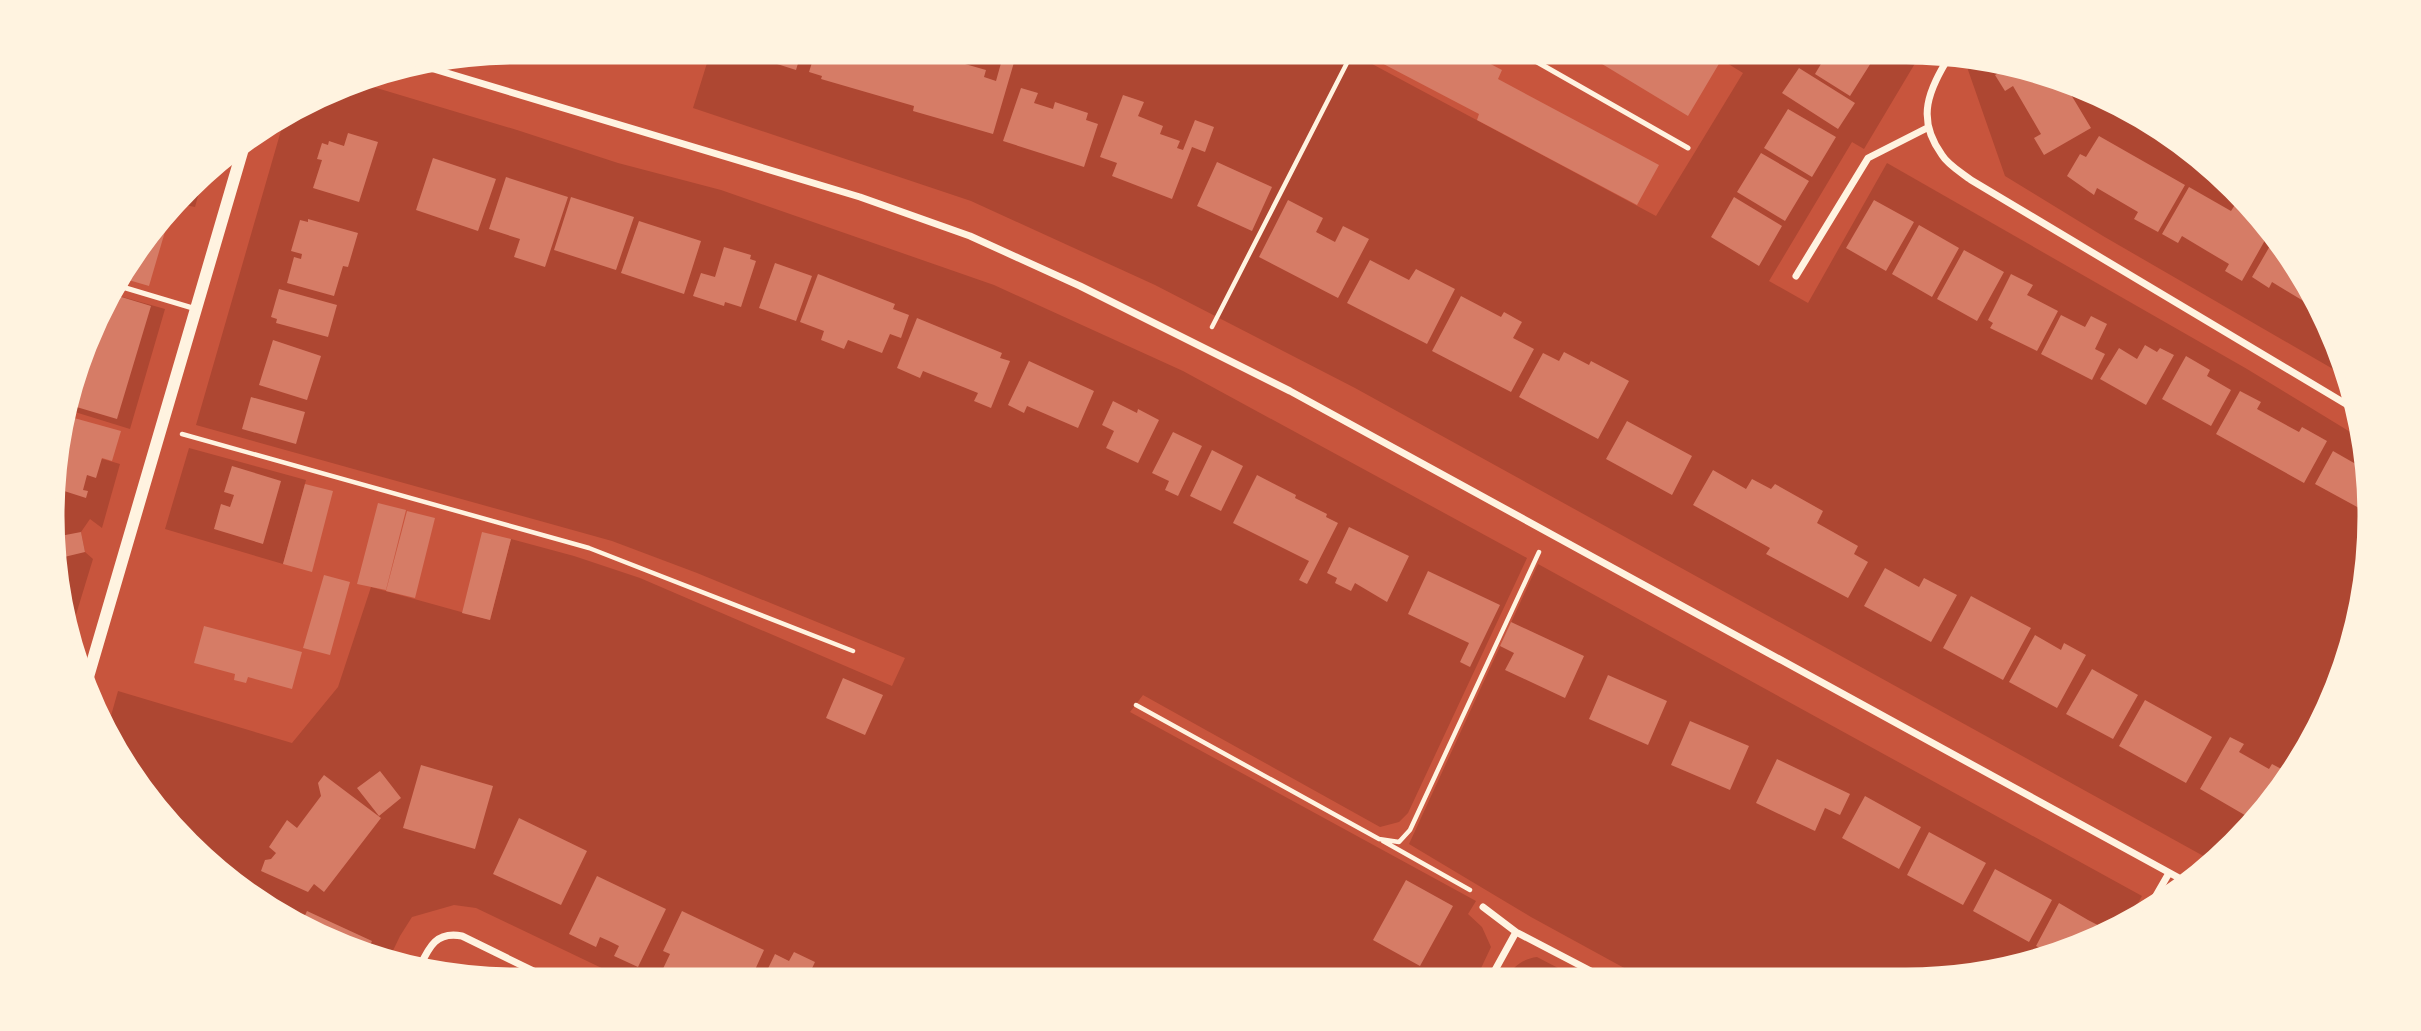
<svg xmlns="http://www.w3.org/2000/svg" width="2421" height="1031" font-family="Roboto,sans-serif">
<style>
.green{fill:#ae4732}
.building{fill:#d67c66}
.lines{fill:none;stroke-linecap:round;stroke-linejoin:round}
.path{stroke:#fff3e0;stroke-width:4.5}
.service{stroke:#fff3e0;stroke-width:5}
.minor{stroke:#fff3e0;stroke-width:7}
.tertiary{stroke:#fff3e0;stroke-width:12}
.rim{fill:none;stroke:#fff3e0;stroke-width:9}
</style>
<rect width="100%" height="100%" fill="#c8553d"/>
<!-- green -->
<path class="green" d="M712,47H1347L1346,50L1656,216L1743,73L1701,47H1905L1923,50L1864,149L1852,142L1769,281L1808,303L1887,163L2247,369L2365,441L2373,484L2370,576L2349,666L2295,776L2218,864L1355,388L1155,285L971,201L693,108Z
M1973,58L2056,72L2139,110L2214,163L2277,230L2325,308L2352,380L2103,236L2005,176L1967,67Z
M346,86H370L517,130L618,163L721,190L994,285L1183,371L1527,558L1408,813L1399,822L1380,827L1143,695L1130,712L1476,901L1468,914L1482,927L1491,947L1475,981L633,983L476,908L454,905L412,917L400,936L387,963L365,959L230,887L126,775L105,737L118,691L292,743L338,687L371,587L490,620L511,539L574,556L640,578L892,686L905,658L697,573L612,541L196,425L282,127C295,104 322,91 346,86Z
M207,163L195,207L175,203Z
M105,292L165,309L130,429L62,408L72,365Z
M54,445L120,464L102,528L90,519L81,532L85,552L93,559L67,644L56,607L51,454Z
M189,448L306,480L283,564L165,529Z
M1538,564L2142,896L2124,927L2112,936L1967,980L1648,981L1531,917L1409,844Z
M1537,957L1583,981H1504C1512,967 1522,959 1537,957Z"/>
<!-- building -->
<path class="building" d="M724,47H803L796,70Z
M817,47H918L916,53L942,61L945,49L968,56L965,64L986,70L984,77L996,81L1003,56L1015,59L993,134L913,111L914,106L821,79L822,76L809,72Z
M1351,47H1458L1502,70L1498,79L1659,165L1637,205L1477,120L1479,114Z
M1574,47H1696L1720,62L1688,116Z
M1831,47H1881L1850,96L1815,74Z
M2013,65L2058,73L2091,128L2044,155L2034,138L2041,134L2013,86L2005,91L1995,75Z
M1799,68L1855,103L1838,129L1782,93Z
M1021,88L1038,93L1034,103L1053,109L1055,102L1088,113L1086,120L1098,124L1084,167L1003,141Z
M1123,95L1144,102L1138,116L1163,126L1160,134L1180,141L1177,148L1183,150L1195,120L1214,127L1205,152L1192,147L1172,199L1112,176L1117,163L1100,157Z
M1788,109L1836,137L1812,177L1764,148Z
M348,133L378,142L359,202L313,188L322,160L317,159L322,143L328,145L329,141L344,146Z
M2099,136L2185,185L2158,232L2134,219L2138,212L2097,188L2094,195L2067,176L2080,154L2086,157Z
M1761,153L1809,181L1785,221L1737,192Z
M433,158L496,179L478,231L416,210Z
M1217,162L1272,187L1252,231L1197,206Z
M506,177L568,197L545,267L514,257L520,239L489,229Z
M2189,187L2231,211L2238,200L2260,212L2273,226L2242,281L2225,271L2229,264L2207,251L2182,236L2178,243L2162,234Z
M571,197L634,217L616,270L554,250Z
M1734,197L1782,226L1759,266L1711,237Z
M1288,200L1323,218L1316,232L1335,242L1343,226L1369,239L1338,298L1259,257Z
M1874,200L1914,222L1886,271L1846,248Z
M169,210L171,211L149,286L115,276Z
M308,219L358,233L348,267L343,266L334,296L287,283L294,257L301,259L302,254L291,251L300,220L308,222Z
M639,221L701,241L684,294L621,273Z
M1919,225L1959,248L1932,297L1892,274Z
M2278,232L2325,308L2333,329L2315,318L2320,311L2272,282L2269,288L2252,277Z
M724,247L751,255L750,259L756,261L741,307L725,302L724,306L693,296L701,273L715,277Z
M1964,250L2004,272L1977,321L1937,299Z
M1370,260L1409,280L1416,269L1455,289L1427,344L1347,303Z
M775,263L812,276L796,321L759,308Z
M818,274L895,304L893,309L909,315L901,338L890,334L882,353L848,340L844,349L821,340L824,331L800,322Z
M2011,274L2033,285L2027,295L2058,311L2037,351L1990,328L1993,323L1988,320Z
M279,289L337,305L328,337L276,323L277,319L271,317Z
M105,292L151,306L117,419L63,403L67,389L79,392L86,366L73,362L86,334L95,336L103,309L98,308Z
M1461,296L1501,317L1504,312L1522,322L1513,338L1534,349L1511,392L1432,351Z
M2061,315L2085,327L2091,316L2107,324L2095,349L2105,354L2092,380L2041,354Z
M917,318L1002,353L1000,358L1010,361L991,408L974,401L978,393L923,371L920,378L897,368Z
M273,340L321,356L307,400L259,385Z
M2145,345L2157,352L2160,348L2174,355L2146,405L2100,379L2119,348L2137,359Z
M1564,352L1589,365L1591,361L1629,381L1598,439L1519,397L1543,353L1559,361Z
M2186,356L2210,370L2207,376L2231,390L2211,426L2162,399Z
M1029,361L1094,391L1078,428L1027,406L1024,413L1008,405Z
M2240,391L2261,402L2257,409L2299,432L2302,427L2327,441L2304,483L2216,434Z
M251,397L305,412L296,444L242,429Z
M1113,401L1137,413L1138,409L1159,420L1138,463L1106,448L1114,431L1102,425Z
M74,418L121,431L112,461L102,458L96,478L87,475L83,490L88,491L86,498L61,490L63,483L52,480L53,447L65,451Z
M1627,421L1692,456L1672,495L1606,459Z
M1173,432L1202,446L1178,496L1165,490L1169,481L1152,473Z
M1212,450L1243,466L1221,511L1190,496Z
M2333,451L2361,467L2365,460L2369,463L2373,484L2359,508L2315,484Z
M232,466L281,481L263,544L214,529L221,504L230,507L234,495L224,492Z
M1713,470L1746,489L1752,479L1771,489L1775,484L1823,511L1817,523L1858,546L1854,554L1868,562L1848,598L1766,554L1770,548L1693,505Z
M1257,475L1296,495L1295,498L1327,514L1326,517L1338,523L1307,584L1299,580L1309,561L1233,523Z
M305,484L333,491L312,572L283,564Z
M378,503L406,510L386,590L357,584Z
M407,511L435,518L415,598L386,591Z
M1349,527L1409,556L1387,602L1355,583L1351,591L1335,583L1337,578L1327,573Z
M81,532L85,552L60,558L55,537Z
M482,532L511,539L490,620L462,613Z
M1885,568L1919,587L1924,578L1957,595L1931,642L1864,606Z
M1428,571L1500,605L1470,667L1460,662L1469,643L1408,614Z
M324,575L350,582L330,655L303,648Z
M1971,596L2031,628L2003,680L1943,648Z
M1511,622L1584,656L1565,698L1505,670L1514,653L1500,646Z
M204,626L302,652L292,689L248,677L246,683L234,680L235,674L194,663Z
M2035,635L2061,650L2064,643L2086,655L2057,708L2009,682Z
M2092,669L2138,695L2113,739L2066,714Z
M1608,675L1667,701L1648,745L1589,719Z
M843,678L883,695L865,735L826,718Z
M2145,700L2212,737L2186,783L2119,746Z
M1690,721L1749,746L1730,790L1671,765Z
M2230,737L2244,744L2239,752L2269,769L2272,764L2287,772L2265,809L2255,821L2200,789Z
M1777,759L1850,794L1840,815L1825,808L1815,831L1756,803Z
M421,765L493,786L475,849L403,828Z
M380,771L401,798L379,816L357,788Z
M324,775L381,818L324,892L314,884L308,892L261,871L265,860L271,859L276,853L269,847L287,820L297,828L321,796L318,783Z
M1865,796L1921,827L1899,869L1842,838Z
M519,818L587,851L561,905L493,874Z
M1929,832L1986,863L1963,905L1907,875Z
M1995,869L2052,900L2029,942L1973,911Z
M597,876L666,909L638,967L614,956L619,946L609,941L600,937L596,947L569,934Z
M1406,880L1453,906L1420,966L1373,940Z
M2059,903L2088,920L2115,934L2052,954L2036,946Z
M307,911L372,941L364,958L301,924Z
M682,911L764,950L749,983H701L691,979L689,983H676L660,975L670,954L663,951Z
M794,952L815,962L805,983H761L775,954L789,961Z
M1535,971L1553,981H1530Z"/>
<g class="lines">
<!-- path -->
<path class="path" d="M1212,327L1348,61L1351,47
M182,434L589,548L853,651
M1136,705L1379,839L1399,842L1410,830L1539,552
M1383,841L1470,890"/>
<!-- service -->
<path class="service" d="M1520,47L1530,58L1688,148
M109,283L196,309"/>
<!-- minor -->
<path class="minor" d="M1950,55C1929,90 1915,118 1942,155C1948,165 1962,173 1971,180L2361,413
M417,64L860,197L970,236L1080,286L1290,391L2190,884
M1796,276L1868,158L1927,128
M1483,907L1516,932L1610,981
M2146,913L2169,873
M419,968C429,947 436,931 462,936L560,984
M1489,981L1516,932"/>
<!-- tertiary -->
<path class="tertiary" d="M83,694L247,135"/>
</g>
<!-- crop -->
<path d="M0 0H2421V1031H0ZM516 60H1906A456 456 0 0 1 2362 516V516A456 456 0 0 1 1906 972H516A456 456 0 0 1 60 516V516A456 456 0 0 1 516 60Z" fill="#fff3e0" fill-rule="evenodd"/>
<path class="rim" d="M516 60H1906A456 456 0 0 1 2362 516V516A456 456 0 0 1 1906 972H516A456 456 0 0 1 60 516V516A456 456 0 0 1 516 60Z"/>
</svg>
